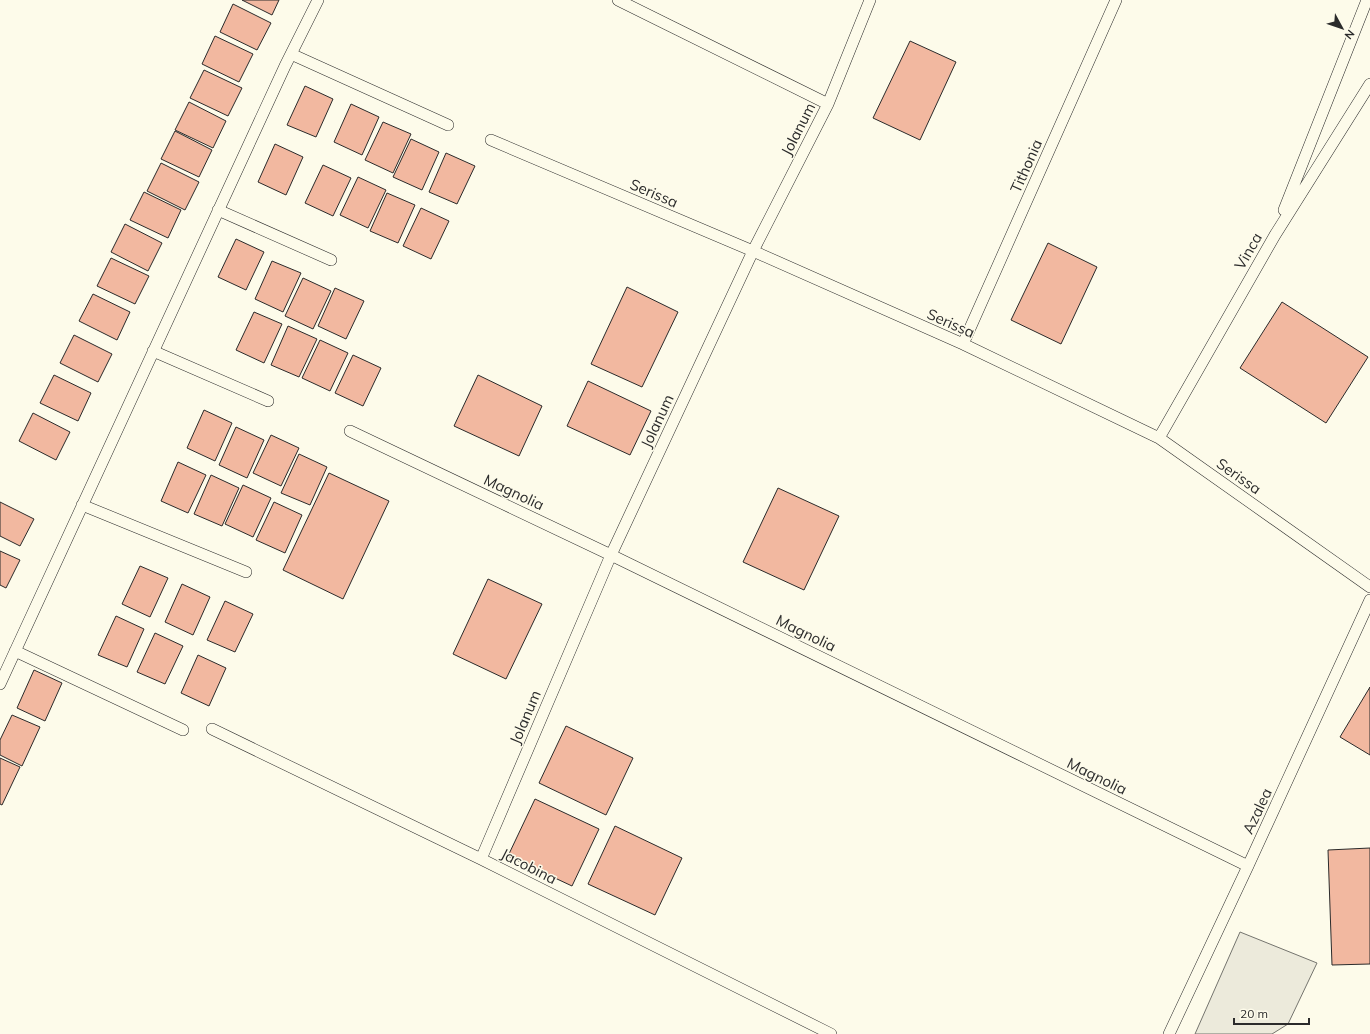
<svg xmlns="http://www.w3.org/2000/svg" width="1370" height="1034" font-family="Mulish,sans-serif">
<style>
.parking{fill:#eceadb;stroke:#74746e}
.building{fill:#f2b8a0;stroke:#2b2b2b}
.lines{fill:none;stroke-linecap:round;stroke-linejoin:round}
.lane-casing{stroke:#2b2b2b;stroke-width:12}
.lane{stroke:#fdfbea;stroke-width:11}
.labels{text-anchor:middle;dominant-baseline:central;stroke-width:3;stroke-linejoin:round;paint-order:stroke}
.street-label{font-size:15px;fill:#2b2b2b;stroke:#fdfbea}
</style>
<rect width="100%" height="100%" fill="#fdfbea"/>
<!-- parking -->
<path class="parking" d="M1240,932L1317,963L1288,1024L1272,1034H1195Z"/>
<!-- building -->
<path class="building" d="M242,0H279L272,15Z
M233,4L271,23L257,50L220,32Z
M215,36L253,54L239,82L202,64Z
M910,41L956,62L920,140L873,118Z
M204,70L242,88L228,116L190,98Z
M305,86L333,99L316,137L287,125Z
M189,102L226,121L213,148L175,130Z
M351,104L379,117L362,155L334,142Z
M383,122L411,134L393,173L365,160Z
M175,131L212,150L199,177L161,159Z
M411,139L439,152L422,190L393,177Z
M275,144L303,157L286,195L258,182Z
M446,153L475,166L457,204L429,192Z
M161,163L199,182L185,210L147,191Z
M323,165L351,178L333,216L305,203Z
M358,177L386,190L368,228L340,215Z
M144,192L181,210L168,238L130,220Z
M387,193L415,205L398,243L370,231Z
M421,208L449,221L431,259L403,246Z
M125,224L162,243L148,271L111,252Z
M236,239L264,252L246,290L218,277Z
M1048,243L1097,267L1061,344L1011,320Z
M111,258L149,276L135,304L97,286Z
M272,261L301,273L283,312L255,299Z
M303,278L331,291L313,329L285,316Z
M627,287L678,312L642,387L591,364Z
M335,288L364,301L346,339L318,326Z
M93,294L130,312L117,340L79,321Z
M1282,302L1368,357L1326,423L1240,368Z
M254,312L282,324L264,363L236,350Z
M288,326L317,339L299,377L271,365Z
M74,335L112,354L98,382L60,363Z
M320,340L348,353L330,391L302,378Z
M353,355L381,368L363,406L335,393Z
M54,375L91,393L78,421L40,403Z
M478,375L542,406L519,456L454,426Z
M588,381L651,411L630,455L567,426Z
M204,410L232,423L215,461L187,448Z
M33,413L70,432L56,460L19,441Z
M236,427L264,440L247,478L219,465Z
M271,435L299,448L281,486L253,473Z
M299,454L327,467L310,505L281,493Z
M178,462L206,475L188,513L161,501Z
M329,473L389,501L343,599L283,570Z
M211,475L239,488L222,526L194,514Z
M243,485L271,498L253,537L225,524Z
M778,488L839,516L804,590L743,562Z
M0,502L34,519L20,546L0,536Z
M274,502L302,515L285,553L256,540Z
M0,551L20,560L6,588L0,585Z
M140,566L168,578L150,617L122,604Z
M488,579L542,604L506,679L453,654Z
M182,584L210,597L193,635L165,622Z
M225,601L253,614L235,652L207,640Z
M116,616L144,629L127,667L98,655Z
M155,633L183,646L165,684L137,672Z
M198,655L226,668L209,706L181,693Z
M34,670L62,683L45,721L17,708Z
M1370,687V755L1340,737Z
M12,715L40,727L22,766L0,755V740Z
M566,726L633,758L606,815L539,783Z
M0,758L20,767L2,805L0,804Z
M535,799L599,829L572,886L508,856Z
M615,826L682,858L655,915L588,884Z
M1370,848V964L1332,965L1328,850Z"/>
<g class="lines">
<defs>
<path id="lane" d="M618,0L828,104
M291,54L448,125
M491,140L753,251L963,344L1159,438L1370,587
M218,210L331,260
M1284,210L1367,0
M963,344L1116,0
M153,351L268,401
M350,431L611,555L1248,866
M1159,438L1275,235L1370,84
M82,505L246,572
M15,651L183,730
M0,684L285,66L318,0
M212,729L481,859L831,1034
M481,859L611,555L753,251L828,104L870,0
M1169,1034L1248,866L1370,600"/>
</defs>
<!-- lane casing -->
<use href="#lane" class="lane-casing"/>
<!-- lane -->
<use href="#lane" class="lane"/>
</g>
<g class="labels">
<!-- street labels -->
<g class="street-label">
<text transform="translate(798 129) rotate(-63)">Jolanum</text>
<text transform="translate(1026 166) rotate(-66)">Tithonia</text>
<text transform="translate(654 193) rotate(23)">Serissa</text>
<text transform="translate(1248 251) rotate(-60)">Vinca</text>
<text transform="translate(951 323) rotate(24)">Serissa</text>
<text transform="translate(657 421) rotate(-65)">Jolanum</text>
<text transform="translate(1239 476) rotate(35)">Serissa</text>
<text transform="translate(514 492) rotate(25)">Magnolia</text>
<text transform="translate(806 633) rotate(26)">Magnolia</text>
<text transform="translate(525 717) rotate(-67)">Jolanum</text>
<text transform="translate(1097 776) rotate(26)">Magnolia</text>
<text transform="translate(1257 811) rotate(-65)">Azalea</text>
<text transform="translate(529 866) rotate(27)">Jacobina</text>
</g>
</g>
<!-- north arrow -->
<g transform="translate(1342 28) rotate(130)" stroke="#fdfbea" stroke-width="3" paint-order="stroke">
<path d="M0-3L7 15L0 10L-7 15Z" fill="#2b2b2b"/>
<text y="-6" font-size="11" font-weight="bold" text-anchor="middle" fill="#2b2b2b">N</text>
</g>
<!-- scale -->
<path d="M1234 1018v6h75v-6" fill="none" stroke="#2b2b2b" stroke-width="2"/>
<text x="1240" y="1018" font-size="12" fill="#2b2b2b" stroke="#fdfbea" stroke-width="3" paint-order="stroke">20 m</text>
</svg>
